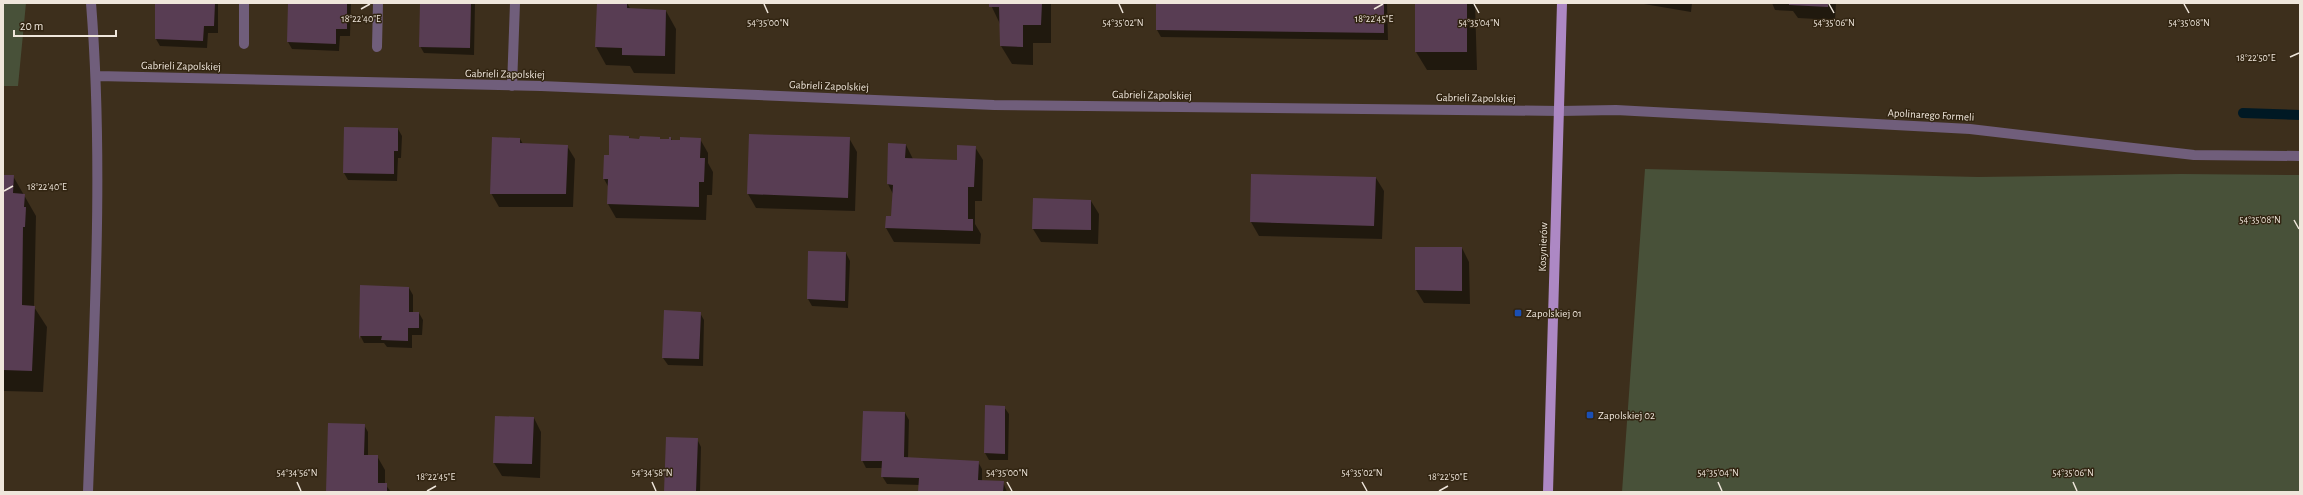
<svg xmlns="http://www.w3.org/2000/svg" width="2303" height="495" font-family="'Alegreya Sans',sans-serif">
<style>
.green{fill:#485139}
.shadow{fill:#0007}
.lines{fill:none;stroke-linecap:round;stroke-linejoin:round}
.stream{stroke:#001924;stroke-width:10}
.building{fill:#583d53}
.minor{stroke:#705e7b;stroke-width:10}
.major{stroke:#ad88c4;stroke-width:10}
.ticks{fill:none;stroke:#efe6db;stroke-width:1.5}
.transit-dot{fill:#1a4fb4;stroke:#322512;stroke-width:1.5}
.labels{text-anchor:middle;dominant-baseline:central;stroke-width:3;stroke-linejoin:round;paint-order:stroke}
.street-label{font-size:11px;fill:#efe6db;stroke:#322512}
.poi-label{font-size:11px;fill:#efe6db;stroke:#322512;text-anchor:start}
.ticks-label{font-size:10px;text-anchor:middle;fill:#efe6db;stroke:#322512;stroke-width:3;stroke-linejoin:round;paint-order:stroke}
</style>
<rect width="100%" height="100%" fill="#3d2f1c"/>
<!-- green -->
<path class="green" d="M3,3H26L18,86H3Z
M1645,169L1978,177L2181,174L2300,175V492H1622Z"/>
<!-- shadow -->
<path class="shadow" d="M156,3H218V33H208L207,48L160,46L156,39Z
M289,3H351L350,36H340L339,51L292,49L288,42Z
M421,3H475L474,55L424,53L420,46Z
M598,3H627L631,10L666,11L676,29L675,74L634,73L630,66L606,65L596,47Z
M990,3H1051V43H1033V65L1012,64L1001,46L1000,24Z
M1157,3H1387L1388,40L1161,37L1157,30Z
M1416,3H1475L1477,70H1427L1416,52Z
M1638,3H1692L1691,12Z
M1772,3H1836L1835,20L1798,18L1793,11L1775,10Z
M345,128L398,129L402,136L401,158H398L397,181L348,180L344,173Z
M750,135L849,138L857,152L855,211L756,208L748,194Z
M629,137L630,139L670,140L671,138L672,141H681L700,139L708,153V163L713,172L712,195H707L706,220L616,218L608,204L609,188L604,179L605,156H610Z
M520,139L523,144L567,146L575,159L573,207H499L491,193Z
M889,144L906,145L913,159L958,161L975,147L983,160L982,201H975V224L981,234L980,244L894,242L886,228V217L892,218L893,194L888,184Z
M1252,175L1376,178L1384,191L1382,239L1259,236L1251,222Z
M3,176H13L36,216L34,307L47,327L43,392L4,391L3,388Z
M1091,201L1099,214L1098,244L1041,242L1033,229Z
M1462,248L1469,262L1470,304L1424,303L1416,290Z
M809,252L846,253L850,261L848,308L812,306L808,299Z
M409,288L413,295V313H419L423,320L422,335H412V348L387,347L384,343H364L360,335Z
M700,313L704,320L703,366L668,365L663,358Z
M1004,407L1009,414L1008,460H989L985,453Z
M905,413L909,420L908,458L978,462L982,469V481L1003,482L1007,492H919L920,485L887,484L882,476L883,468H866L862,460Z
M534,418L541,432L540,478L502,476L494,463Z
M364,425L368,432V456H377L385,470V484L391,492H327Z
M697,439L701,447L700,492H665Z"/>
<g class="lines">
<!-- stream -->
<path class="stream" d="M2243,113L2300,115"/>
</g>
<!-- building -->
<path class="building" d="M155,3H215L214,26H204L203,41L155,39Z
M288,3H347V29H336V44L287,42Z
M420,3H471L470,48L419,47Z
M597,3H627V8L666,10L665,56L622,55V48L595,47Z
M989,3H1042L1041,25H1023V47L1000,46L999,7H989Z
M1156,3H1384V33L1156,30Z
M1415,3H1467V52H1415Z
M1789,3H1828V7L1789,5Z
M344,127L398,128V151H394V174L343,173Z
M749,134L850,137L848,198L747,194Z
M609,135L629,136V138L639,139L640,136L660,137V139H669V137H671V140H680V137L701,138L700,158H705L704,182H699V207L607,204L608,179H603L604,155H609Z
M492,137L520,138V143L568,145L566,194H490Z
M888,143L906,144L905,158L957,160V145L976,146L974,187H968V219H973V231L885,228L886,216H891L893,185L887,184Z
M1251,174L1376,177L1374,226L1250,222Z
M3,175H14L13,193L25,194L24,207H26L25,227H23L22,305L35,306L32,371L3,370Z
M1033,198L1091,200V230L1032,229Z
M1415,247H1462V291L1415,290Z
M808,251L846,252L845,301L807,299Z
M360,285L409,287V312H419V328H408V341L381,340L382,336H360L359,340Z
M664,310L701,312L699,359L662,358Z
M985,405L1005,406V454L984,453Z
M863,411L905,412L904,457L979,461L978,480L1004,481L1003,492H918L919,478L881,477L882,461H861Z
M495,416L534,417L532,464L493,463Z
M328,423L365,424L364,455H378V483H387V492H326Z
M666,437L698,438L696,492H664Z"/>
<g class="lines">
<!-- minor -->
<path class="minor" d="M244,44V3
M377,47L378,3
M97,76L541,86L994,105L1560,111L1616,110L1970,129L2194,155L2300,156
M512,86L515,3
M88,492C94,329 104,166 91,3"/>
<!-- major -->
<path class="major" d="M1548,492L1562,3"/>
</g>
<!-- ticks -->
<path class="ticks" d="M764,4L768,13M1119,4L1123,13M1474,4L1479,13M1829,4L1834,13M2184,4L2189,13M361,9L370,4M1374,9L1383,4M2290,57L2299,53M4,191L13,186M2294,220L2299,229M297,482L301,491M652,482L656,491M1007,482L1012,491M1362,482L1367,491M1718,482L1722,491M2073,482L2077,491M427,491L436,486M1439,491L1448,486"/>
<!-- markers -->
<g class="transit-dot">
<rect x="1514" y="309" width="8" height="8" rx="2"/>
<rect x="1586" y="411" width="8" height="8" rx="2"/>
</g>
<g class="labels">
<!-- street labels -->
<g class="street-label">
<text transform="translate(181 66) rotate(1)">Gabrieli Zapolskiej</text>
<text transform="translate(505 74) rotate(1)">Gabrieli Zapolskiej</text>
<text transform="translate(829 86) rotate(2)">Gabrieli Zapolskiej</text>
<text transform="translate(1152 95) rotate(1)">Gabrieli Zapolskiej</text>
<text transform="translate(1476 98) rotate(1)">Gabrieli Zapolskiej</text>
<text transform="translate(1931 115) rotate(3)">Apolinarego Formeli</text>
<text transform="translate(1543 247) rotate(-88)">Kosynierów</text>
</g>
<!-- poi labels -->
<g class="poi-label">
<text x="1526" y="313">Zapolskiej 01</text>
<text x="1598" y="415">Zapolskiej 02</text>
</g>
</g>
<g class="ticks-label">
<text x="361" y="22">18°22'40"E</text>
<text x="1374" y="22">18°22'45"E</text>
<text x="768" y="26">54°35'00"N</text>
<text x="1123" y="26">54°35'02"N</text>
<text x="1479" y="26">54°35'04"N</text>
<text x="1834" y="26">54°35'06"N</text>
<text x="2189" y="26">54°35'08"N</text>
<text x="2256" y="61">18°22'50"E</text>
<text x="47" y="190">18°22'40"E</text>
<text x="2260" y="223">54°35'08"N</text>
<text x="297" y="476">54°34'56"N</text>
<text x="652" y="476">54°34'58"N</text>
<text x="1007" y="476">54°35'00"N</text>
<text x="1362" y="476">54°35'02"N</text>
<text x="1718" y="476">54°35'04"N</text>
<text x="2073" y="476">54°35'06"N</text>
<text x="436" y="480">18°22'45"E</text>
<text x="1448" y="480">18°22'50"E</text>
</g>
<!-- border -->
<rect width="2303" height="495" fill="none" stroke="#efe6db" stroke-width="8"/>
<!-- scale -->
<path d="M14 30v6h102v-6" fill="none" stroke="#efe6db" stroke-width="2"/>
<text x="20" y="30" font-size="12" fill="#efe6db" stroke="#322512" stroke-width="3" paint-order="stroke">20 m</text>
</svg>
